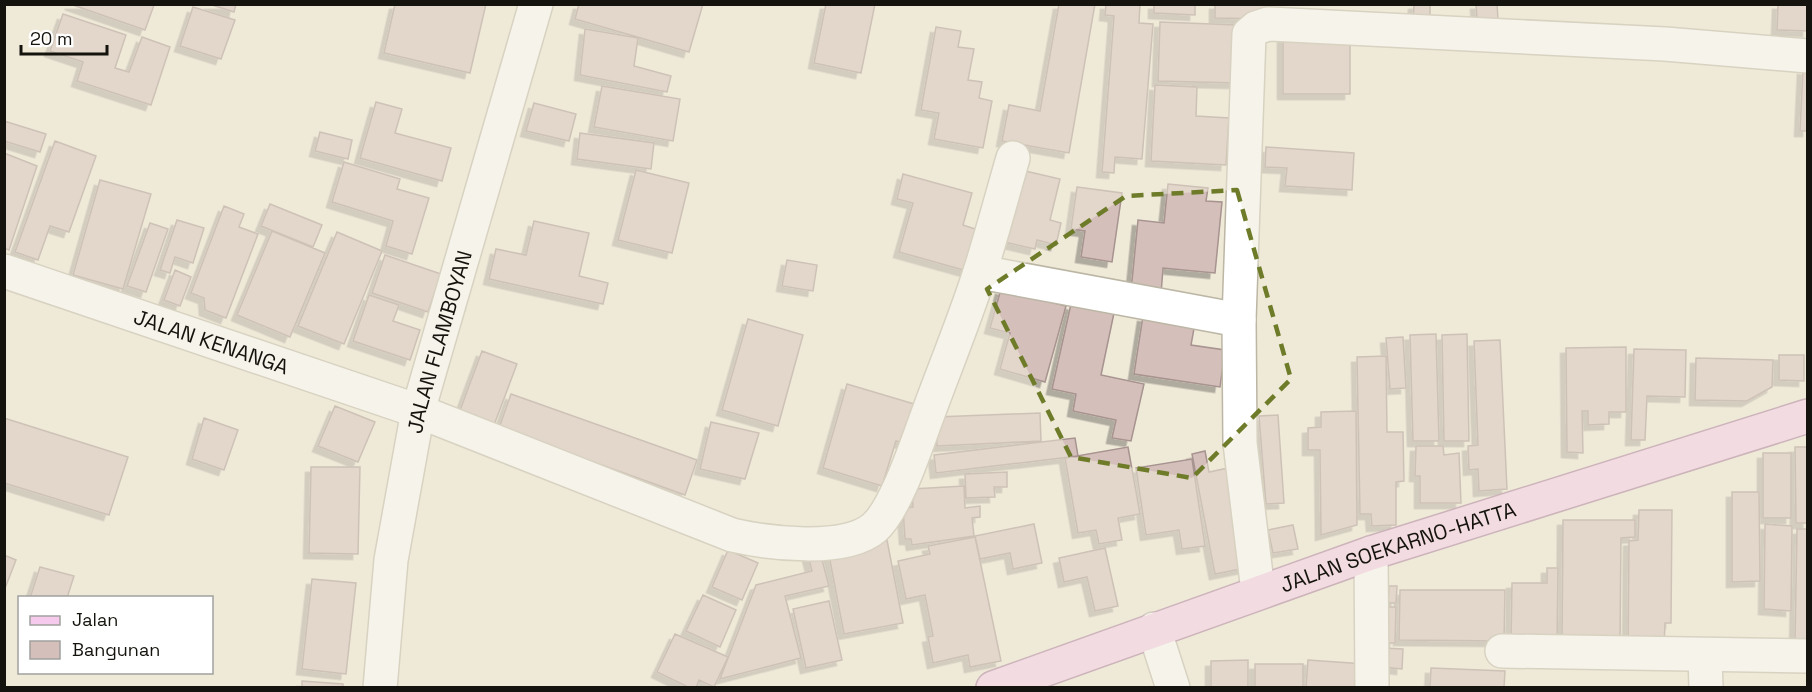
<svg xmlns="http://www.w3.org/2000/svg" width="1812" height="692" font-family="'Space Grotesk',sans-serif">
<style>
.building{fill:#d4bfbb;stroke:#a7938f;stroke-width:1.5;filter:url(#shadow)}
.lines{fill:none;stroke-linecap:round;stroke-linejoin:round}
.minor-casing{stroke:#bcb6a5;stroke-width:36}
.primary-casing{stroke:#a37396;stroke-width:36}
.minor{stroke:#fff;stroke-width:33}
.primary{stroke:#f6caec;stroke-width:33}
.marked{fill:none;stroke:#6e7c29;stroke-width:4.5;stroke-dasharray:12 8;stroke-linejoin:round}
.labels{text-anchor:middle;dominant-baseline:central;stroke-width:6;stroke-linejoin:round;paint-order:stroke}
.street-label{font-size:21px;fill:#15130d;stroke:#fff}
</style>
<defs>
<filter id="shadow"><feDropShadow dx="-5.5" dy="5.5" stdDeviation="0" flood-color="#0004"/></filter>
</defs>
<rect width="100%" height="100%" fill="#efe9d8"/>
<!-- building -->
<path class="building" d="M70,4H152L154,5L145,30Z
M209,4H236L234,12Z
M395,4H486L470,73L384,53Z
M579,4H703L689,52L575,19Z
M826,4H875L861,73L814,63Z
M1059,4H1095L1069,153L1002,141L1009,105L1040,111Z
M1106,4H1140L1139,23L1153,24L1142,159L1115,157L1114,173L1102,172L1114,16L1105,15Z
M1154,4H1195V15L1154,13Z
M1215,4H1271V19L1215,18Z
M1414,4H1430V25L1413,24Z
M1476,4H1497L1498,19H1477Z
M1778,4H1808V31L1777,30Z
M193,7L235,20L221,59L180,46Z
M63,14L126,35L115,68L129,72L142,37L170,47L151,105L77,81L83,62L50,51Z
M1160,22L1237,25L1236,83L1158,81Z
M936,27L961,31L958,47L974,49L968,80L982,82L979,98L992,101L983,148L934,139L939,113L921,110Z
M585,29L638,38L634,66L671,76L667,92L580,75Z
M1283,37L1350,38V94H1283Z
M1803,69L1808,70V131H1800Z
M1155,85L1197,87L1196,116L1229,118L1226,165L1151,161Z
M602,86L680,99L673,141L594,127Z
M376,102L402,109L395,133L451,148L442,181L360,158Z
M534,103L576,114L569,141L526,131Z
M4,121L46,134L40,152L4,141Z
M320,132L352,140L348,159L315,151Z
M580,133L654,143L651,169L577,159Z
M55,141L96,156L69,232L50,226L38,260L15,252Z
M1266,147L1354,153L1352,190L1285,186L1287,168L1265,167Z
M4,153L37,166L9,250L4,248Z
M344,162L400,179L397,189L429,198L412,254L386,246L393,221L332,202Z
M636,170L689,183L672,253L618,240Z
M1021,170L1060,179L1050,220L1061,223L1056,245L1037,240L1035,249L1004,242Z
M903,174L972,193L963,225L978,230L967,271L899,252L913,203L897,199Z
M100,180L151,194L123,289L73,275Z
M1168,184L1208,188L1206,201L1222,202L1215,273L1163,268L1161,294L1131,291L1138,220L1164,223Z
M1077,187L1122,193L1112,262L1081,257L1085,231L1071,229Z
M270,204L322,225L313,247L261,226Z
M224,206L244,214L239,227L258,234L226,318L205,310L204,298L191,293Z
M177,220L204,228L193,263L175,257L170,273L160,270Z
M534,221L589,233L579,276L608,283L603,304L489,279L496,249L526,255Z
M150,223L168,229L146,292L127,286Z
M272,231L325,253L290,337L237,315Z
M337,232L382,251L344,344L298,326Z
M385,255L441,274L428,312L372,293Z
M787,260L817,265L813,291L782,286Z
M175,270L191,277L180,306L164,300Z
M1001,289L1066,306L1045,382L1000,369L1010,333L990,328Z
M369,295L399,305L393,321L420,330L410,360L353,341Z
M1071,304L1114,313L1101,375L1144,384L1131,441L1112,438L1116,420L1073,411L1076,394L1052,389Z
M1143,316L1195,323L1191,345L1225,350L1220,387L1134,374Z
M748,319L803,335L778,426L722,410Z
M1436,334L1439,441H1413L1410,335Z
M1467,334L1469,441H1444L1442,335Z
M1403,337L1406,388L1390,389L1386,338Z
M1500,340L1507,489L1479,491L1478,469L1469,470L1468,446L1478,445L1474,341Z
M1626,347V412H1609V424L1588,425V411H1582L1583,453L1567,452L1566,348Z
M1634,349L1686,350L1685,397L1647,396L1645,440H1631Z
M482,351L517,364L494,425L459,413Z
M1779,355H1804V381L1779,380Z
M1386,356L1387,432H1403L1404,481L1396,482V525L1372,526L1371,514H1360L1357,357Z
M1696,358L1773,360L1772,387L1747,401L1695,400Z
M847,384L921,406L910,445L896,441L882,486L823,468Z
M511,394L697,460L685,495L499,428Z
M335,406L375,422L358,462L318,446Z
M1356,411L1357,525L1321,535L1320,450H1308V428L1321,427V412Z
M1040,413L1041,441L937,446L936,417Z
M1278,415L1284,503L1266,504L1259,416Z
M4,418L128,457L109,515L4,483Z
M204,418L238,430L224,470L192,459Z
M711,422L759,433L745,479L700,469Z
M1075,438L1078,456L936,473L934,455Z
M1416,446H1443L1444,455L1459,453L1461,503H1420V476H1415Z
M1128,447L1140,514L1118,518L1122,540L1099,544L1096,530L1078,533L1065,458Z
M1795,447H1808V523H1796Z
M1205,451L1209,472L1233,467L1251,567L1215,574L1192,454Z
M1763,453H1791V518H1763Z
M1192,459L1205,546L1182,549L1179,530L1146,535L1136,468Z
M311,467H360L358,554L309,553Z
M1007,472V487H994L995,497L966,498L965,474Z
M964,486L965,508L980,506V517L972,518L974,536L912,545L911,539H905L903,508L913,507L912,489Z
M1732,492H1759L1760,581L1732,582Z
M1639,510H1672L1671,623H1665L1664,648H1628L1629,541L1638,540Z
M1563,520H1635V537L1621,538L1620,643H1562Z
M1034,524L1042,563L1013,569L1010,553L980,559L975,536Z
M1765,524L1792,526L1791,611L1764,609Z
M1293,525L1298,549L1273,553L1268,530Z
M1797,529H1808V642H1795Z
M975,537L1001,661L970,667L968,655L933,663L928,637L933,636L925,595L906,599L898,561L930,554L928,546Z
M887,540L903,623L844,634L828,550Z
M818,545L829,586L785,596L801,658L720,679L756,585L812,571L806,548Z
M1105,548L1118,606L1095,611L1087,577L1064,582L1059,558Z
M728,550L758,563L742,600L712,587Z
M4,555L16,560L4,591Z
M40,567L74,576L67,598H30Z
M1547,568H1558L1557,644L1511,643L1512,583H1547Z
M312,579L356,583L346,674L302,669Z
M1389,586H1397L1396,603H1388Z
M1400,590H1505L1504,641L1399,640Z
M703,595L736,610L720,647L686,631Z
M829,601L842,660L806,668L793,609Z
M1383,607H1396L1395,643H1382Z
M675,634L728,657L714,687L699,680L696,688H690L657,672Z
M1383,648L1403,649L1402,669L1382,667Z
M1248,660V688H1211V661Z
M1308,660L1365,664L1364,688H1306Z
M1255,664H1303V688H1255Z
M1431,668L1505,671L1504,688H1430Z
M302,681L343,684V688H302Z"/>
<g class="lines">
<defs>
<g id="minor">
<path id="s1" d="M4,271L418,411L732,535C767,543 844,553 874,528C895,510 915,449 925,422C943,372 964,322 980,272C992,234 1002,196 1013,158"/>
<path d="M980,272L1239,320"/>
<path d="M1371,553L1372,688"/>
<path d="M1258,591L1240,443L1239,320L1249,34L1256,28L1268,24L1665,44L1808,56"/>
<path d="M1154,629L1173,688"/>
<path d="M1502,651L1808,656"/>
<path d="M1705,655L1706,688"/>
<path id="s2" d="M380,688L391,560L418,411L536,4"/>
</g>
<g id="primary">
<path id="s3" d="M993,688L1371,553L1808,416"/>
</g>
</defs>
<!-- minor casing -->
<use href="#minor" class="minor-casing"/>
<!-- primary casing -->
<use href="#primary" class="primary-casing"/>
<!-- minor -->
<use href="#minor" class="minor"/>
<!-- primary -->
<use href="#primary" class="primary"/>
</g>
<!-- marked area -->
<path d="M0 0H1812V692H0ZM1237,190L1291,379L1192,478L1071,457L987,289L1126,196Z" fill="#efe9d8" fill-opacity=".55" fill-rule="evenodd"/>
<path class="marked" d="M1237,190L1291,379L1192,478L1071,457L987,289L1126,196Z"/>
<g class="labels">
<!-- street labels -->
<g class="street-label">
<text stroke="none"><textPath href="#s1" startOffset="219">JALAN KENANGA</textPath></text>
<text stroke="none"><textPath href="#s2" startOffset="352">JALAN FLAMBOYAN</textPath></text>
<text stroke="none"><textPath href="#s3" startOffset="429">JALAN SOEKARNO-HATTA</textPath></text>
</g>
</g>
<!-- border -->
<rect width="1812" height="692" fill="none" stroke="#15130d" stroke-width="12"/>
<!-- legend -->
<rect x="18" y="596" width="195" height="78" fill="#ffffff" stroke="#a1a19e" stroke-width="1.5"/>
<rect x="30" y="616" width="30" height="9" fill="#f6caec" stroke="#a1a19e" stroke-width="1.5"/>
<text x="72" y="626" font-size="18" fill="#15130d">Jalan</text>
<rect x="30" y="641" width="30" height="18" fill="#d4bfbb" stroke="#a1a19e" stroke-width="1.5"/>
<text x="72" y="656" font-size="18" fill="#15130d">Bangunan</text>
<!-- scale -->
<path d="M21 45v9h86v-9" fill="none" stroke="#15130d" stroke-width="3"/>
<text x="30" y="45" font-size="18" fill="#15130d" stroke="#ffffff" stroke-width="4.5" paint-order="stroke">20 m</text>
</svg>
